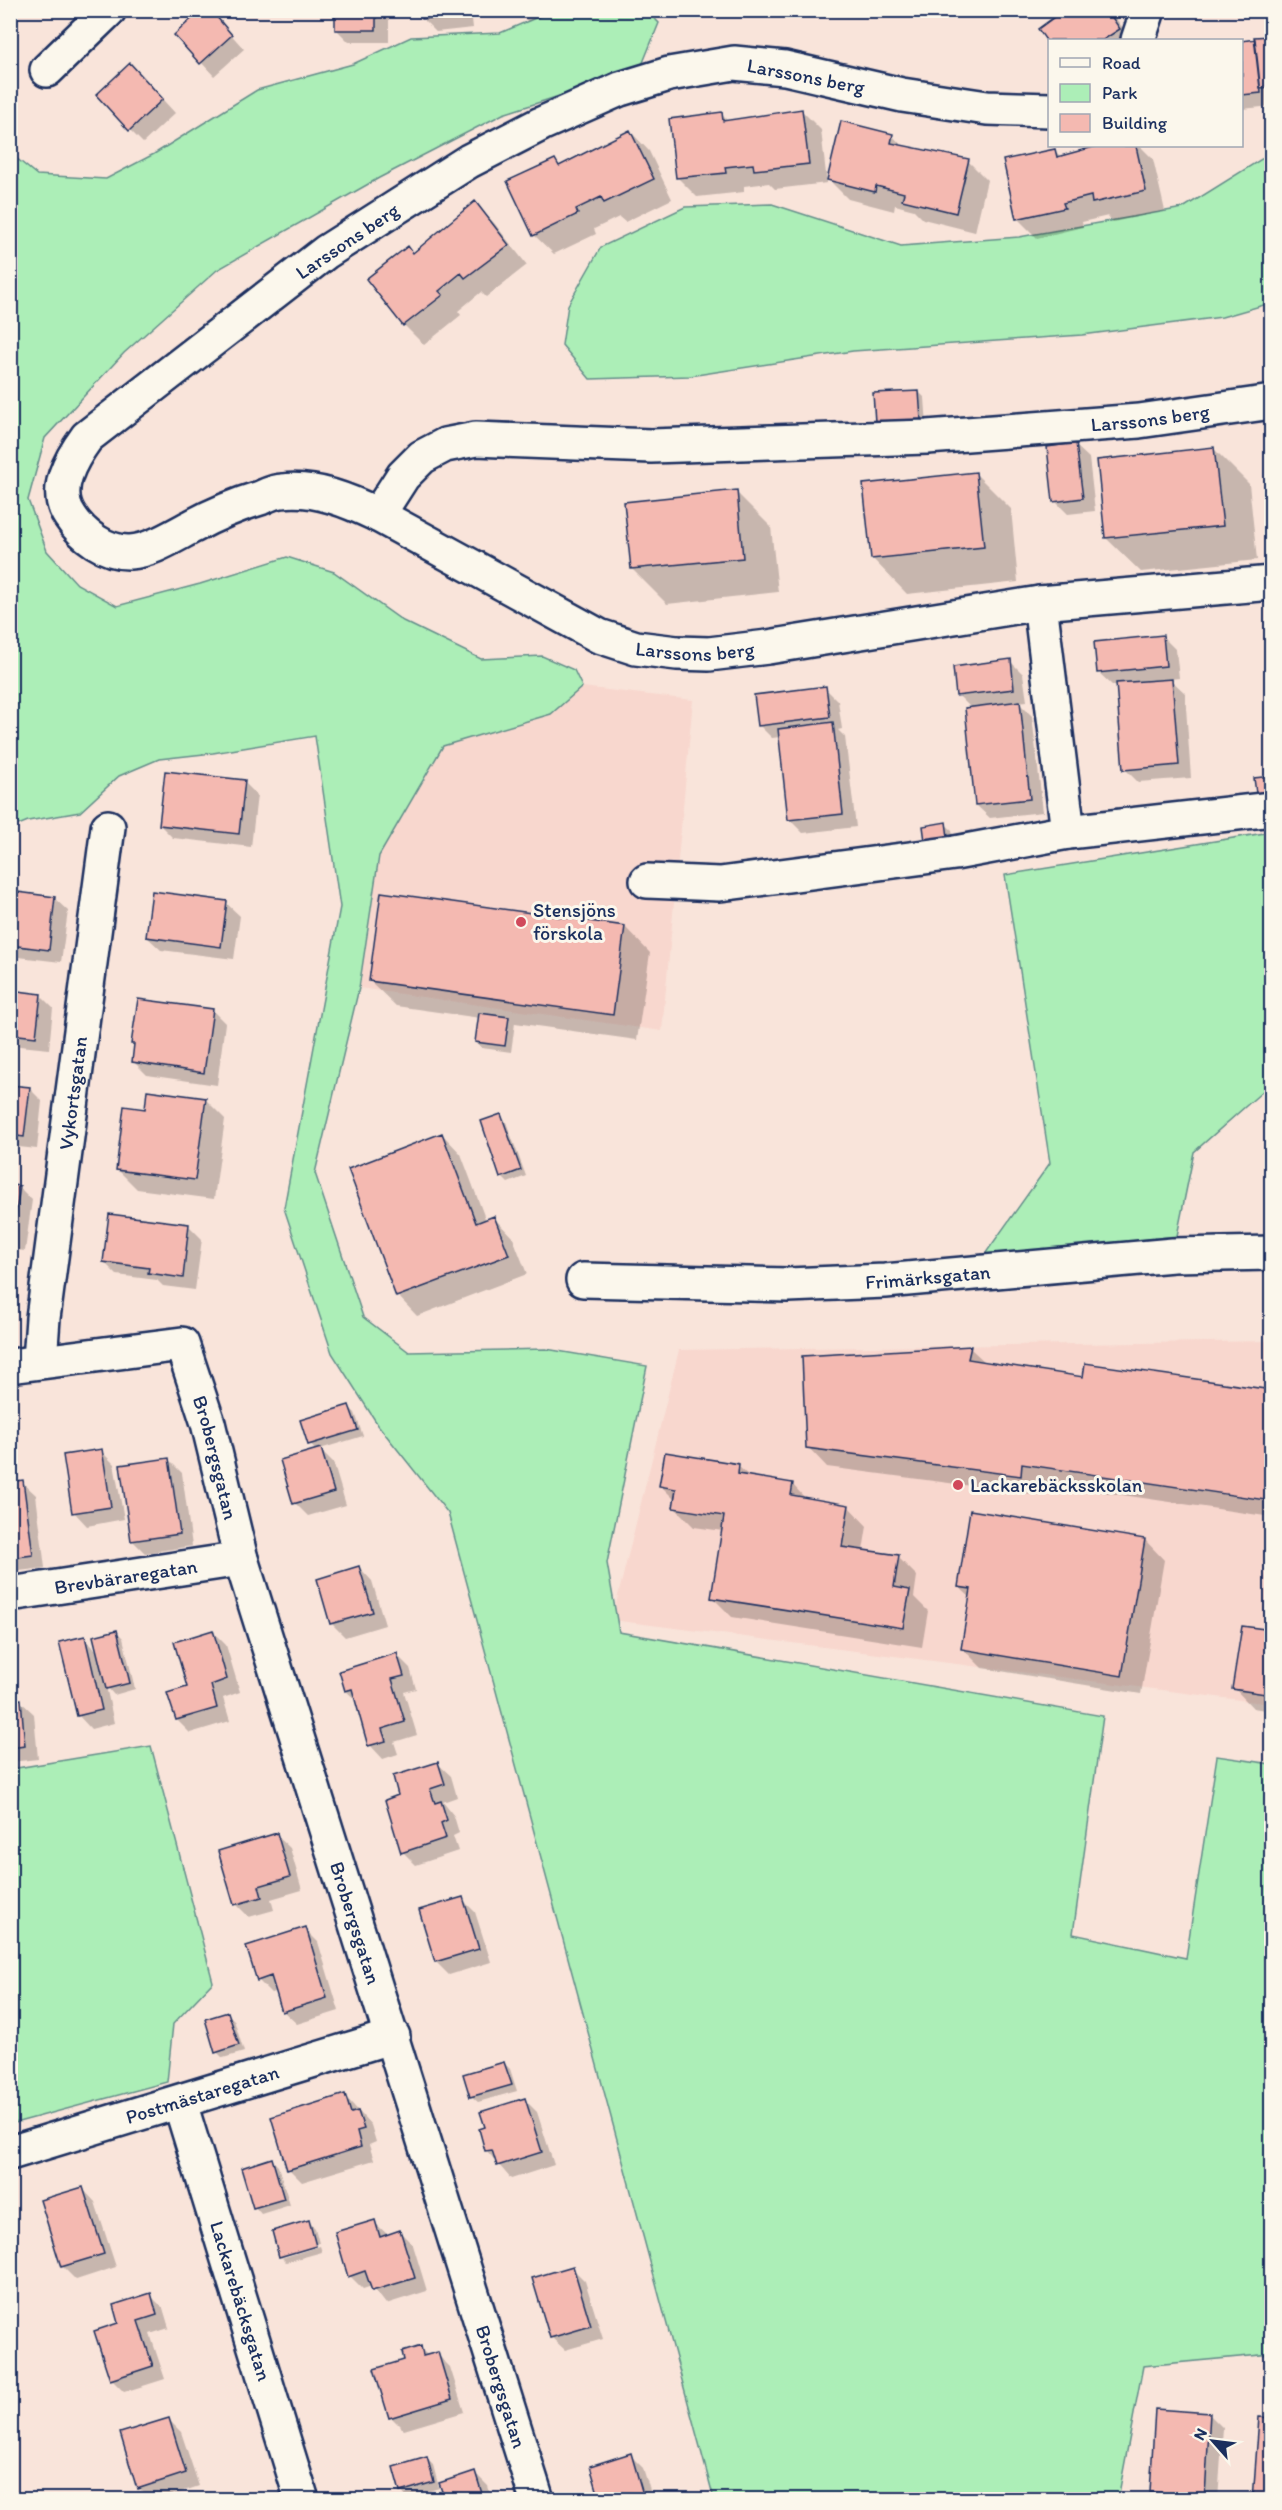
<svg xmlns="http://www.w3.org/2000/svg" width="1282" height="2510" font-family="Itim,sans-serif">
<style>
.built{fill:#f8d7ce}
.green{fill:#aceeb7;stroke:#648e8a;stroke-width:1.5}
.shadow{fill:#0003}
.building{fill:#f4b9b1;stroke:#1b2f5e;stroke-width:1.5}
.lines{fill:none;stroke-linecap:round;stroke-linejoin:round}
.minor-casing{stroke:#1b2f5e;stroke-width:38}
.minor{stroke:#fbf7ec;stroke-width:33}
.poi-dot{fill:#d1495b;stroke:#fbf7ec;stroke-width:2}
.labels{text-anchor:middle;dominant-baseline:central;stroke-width:6;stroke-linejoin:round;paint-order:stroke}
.street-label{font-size:20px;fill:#1b2f5e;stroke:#fbf7ec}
.poi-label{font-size:20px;fill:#1b2f5e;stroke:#fbf7ec;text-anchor:start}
</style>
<rect width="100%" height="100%" fill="#f9e4da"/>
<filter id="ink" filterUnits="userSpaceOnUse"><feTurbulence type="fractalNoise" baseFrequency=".0167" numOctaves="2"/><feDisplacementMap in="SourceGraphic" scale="12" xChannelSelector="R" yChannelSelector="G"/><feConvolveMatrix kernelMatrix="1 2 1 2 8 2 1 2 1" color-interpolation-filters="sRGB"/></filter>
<g filter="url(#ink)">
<!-- built -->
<path class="built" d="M582,687L693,700L662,1031L359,988L379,856L443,746L551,714Z
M1271,1341V1704L612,1620L679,1350Z"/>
<!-- green -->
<path class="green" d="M552,11H647L659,23L640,70L503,114L379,178L217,270L124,353L45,438L28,500L47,551L77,584L117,606L200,584L287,557L334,572L403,621L481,659L542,656L574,670L582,687L551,714L443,746L379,856L359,988L315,1173L363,1317L409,1352L546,1349L647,1366L607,1563L619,1632L1103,1716L1073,1934L1186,1958L1217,1756L1271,1764V2354L1143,2366L1118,2499H714L448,1513L378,1425L332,1353L284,1208L340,907L315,736L213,753L159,759L119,776L80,812L28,821L11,828L10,153L37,175L106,179L154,154L257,90L353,64L411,37L500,33Z
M1271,153V303L1222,317L1082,335L853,351L690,376L590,379L562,345L568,305L601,247L685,207L772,204L901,246L1019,237L1183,208Z
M1271,832V1084L1194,1152L1177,1236L983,1257L1050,1163L1005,875Z
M151,1746L213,1982L173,2024L167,2082L11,2124V1769Z"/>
<!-- shadow -->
<path class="shadow" d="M75,10H113L92,28Z
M336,10H389V42H349L336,29Z
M422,10H471L473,28L436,32L423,19Z
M516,10H565L527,21Z
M1067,10H1110L1131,40H1050L1040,29Z
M219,21L244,49L214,76L176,35Z
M1272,37V106L1242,109V41Z
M143,78L175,113L143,143L130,130Z
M802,111L821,130L827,183L775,189L769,183L744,186V192L697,197L678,178L721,114L729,122Z
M630,131L649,151L672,199L625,222L619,217L594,229L596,234L554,254L534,235L555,160L561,167Z
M892,135L903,147L968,161L987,180L975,232L923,219L914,210L895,205L894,211L848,199L828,179Z
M1104,146H1140L1153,159L1165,211L1113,222L1108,216L1082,222L1083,227L1037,238L1017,218L1054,150L1062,158Z
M475,203L494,223L527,265L486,297L481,292L458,311L461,315L424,345L404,325L368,279L414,254Z
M919,392L925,398L927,426L883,428L876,422Z
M1075,445L1089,458L1095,511L1068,514L1055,501Z
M1214,449L1249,484L1257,560L1141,572L1106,538Z
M976,474L1011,509L1018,582L907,594L873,559Z
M736,492L771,527L778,592L667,604L632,569Z
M1163,637L1176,650L1179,678L1170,679L1185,693L1191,778L1138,782L1125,769L1118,685H1112L1098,672Z
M1010,661L1023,674L1027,701L1018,702L1032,716L1043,812L990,818L976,805L971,708L958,695Z
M825,688L838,701L842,729L838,730L845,737L856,827L803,833L790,820L780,737L772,738L759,725Z
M1272,777V798L1263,799L1257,793Z
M244,782L257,795L251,847L173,838L160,825Z
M945,824L952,830L954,843L933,846Z
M10,893L54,898L68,911L61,962L10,956Z
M226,903L240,916L234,959L161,950L147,937Z
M625,927L650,953L637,1040L515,1023L511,1052L482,1048L476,1042L480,1018L396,1006L370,981Z
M10,992L40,995L53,1008L49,1049L10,1045Z
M212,1010L225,1023L217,1085L147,1075L134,1062L136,1046L133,1044Z
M10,1086L29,1088L42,1101L37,1149L10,1146Z
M205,1099L225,1119L214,1199L137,1189L117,1169L146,1110Z
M500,1116L506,1122L526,1176L508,1183L502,1177Z
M442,1134L461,1154L486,1221L494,1218L513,1238L527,1274L417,1316L398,1296L350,1169Z
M10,1186L19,1187L32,1200L25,1251L10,1249Z
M189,1226L202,1239L195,1290L163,1286L157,1280L117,1275L104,1262Z
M970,1348L986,1363L1084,1379L1272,1391V1517L1041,1483L1040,1495L827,1467L808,1447Z
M349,1407L355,1413L363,1436L320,1449L333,1462L346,1505L308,1516L295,1503L316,1451L310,1444Z
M101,1451L114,1464L124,1519L87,1526L74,1512Z
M169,1460L182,1473L192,1546L145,1553L132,1540Z
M738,1466L751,1478L792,1484L807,1500L848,1506L867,1526L863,1551L898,1557L917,1576L914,1597L928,1611L922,1647L732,1617L712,1597L723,1531L694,1527L674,1507L675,1500L661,1486Z
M22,1482L36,1495L45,1568L10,1572V1483Z
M1145,1540L1164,1560L1141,1694L982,1668L962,1648L971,1598L959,1587Z
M359,1567L372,1581L385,1625L345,1637L332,1624L319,1580Z
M117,1632L123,1638L135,1689L114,1695L106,1686L114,1723L91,1729L78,1715L84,1638L99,1653Z
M213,1632L226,1645L240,1692L223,1698L230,1721L190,1733L177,1720Z
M1272,1632V1711L1253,1708L1234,1688Z
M397,1655L410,1668L416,1689L404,1692L417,1735L394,1742L398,1754L383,1759L370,1745L357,1701L346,1691Z
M20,1701L34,1714L38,1759L10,1762V1702Z
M437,1763L451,1776L457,1797L443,1802L454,1816L459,1833L453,1836L458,1851L416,1865L403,1852L400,1796Z
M276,1835L290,1848L302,1890L271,1899L274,1910L249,1917L236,1904Z
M462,1899L475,1912L491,1962L449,1975L436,1962Z
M305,1929L318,1942L339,2011L297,2024L283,2011L278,1991L271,1993L258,1980Z
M228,2014L234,2020L244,2052L223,2058L217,2052Z
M504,2063L510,2069L517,2091L478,2102L471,2096Z
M345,2096L371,2125L376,2142L369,2145L374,2160L302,2182L289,2169Z
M524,2099L537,2112L554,2165L511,2179L487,2151V2128Z
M272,2160L278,2166L290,2205L261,2214L255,2207Z
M82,2188L95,2202L116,2267L76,2280L63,2267L42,2201Z
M309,2222L315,2228L319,2243L282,2254V2258L320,2246L322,2252L286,2262L280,2256Z
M374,2222L388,2235L400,2232L413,2245L427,2291L386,2304L372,2286L363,2289L350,2276Z
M572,2268L585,2281L603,2339L565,2350L551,2337Z
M150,2295L163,2308L169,2328L150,2334L165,2379L124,2392L111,2379L120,2324Z
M420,2348L428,2356L437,2354L450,2367L464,2412L404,2430L391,2417L406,2361Z
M1210,2415L1223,2428L1218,2500H1159L1152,2492Z
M168,2419L181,2432L199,2486L157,2500H150L139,2488Z
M630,2455L643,2468L653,2500H602Z
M426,2458L433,2465L439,2488L407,2498L401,2491Z
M475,2473L488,2486L492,2500H446Z"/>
<!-- building -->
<path class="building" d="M201,10H211L232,35L200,64L174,35Z
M335,10H376V30H335Z
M421,10H460V15L422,19Z
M1064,10H1107L1120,29L1103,40H1050V46L1038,29Z
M1272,36V87L1260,88L1254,37Z
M1255,39L1261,93L1242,95V41Z
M130,63L163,99L129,131L96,95Z
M802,109L809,164L754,170L753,164L725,167L726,173L676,178L669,119L722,112L723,121Z
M841,121L893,134L891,143L969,159L956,213L902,200L904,193L876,186L875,192L827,180Z
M630,130L654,179L604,203L601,197L576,209L578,214L533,236L507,181L555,159L559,166Z
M1097,146H1136L1146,191L1092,203L1091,196L1063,203L1065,208L1016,219L1003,160L1055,149L1057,157Z
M475,201L509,245L465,278L461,273L439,291L443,295L403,326L366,279L408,246L413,253Z
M919,391L921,420L875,422L873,393Z
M1076,443L1083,498L1053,502L1047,447Z
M1214,447L1223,526L1105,538L1097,460Z
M976,472L984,547L871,559L863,484Z
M737,490L743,558L631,569L624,502Z
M1163,635L1166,666L1097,673L1094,642Z
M1011,659L1014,689L956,696L953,667Z
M1172,679L1179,765L1123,770L1116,683Z
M826,686L830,717L758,726L754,695Z
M1020,701L1030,799L975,805L965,708Z
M833,722L843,814L788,820L778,729Z
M165,771L245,780L239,834L159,825Z
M1272,776V791L1256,793L1254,778Z
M946,822L948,837L925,841L923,826Z
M10,891L55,897L49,950L10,945Z
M152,891L227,901L221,947L146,937Z
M381,892L625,926L613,1015L369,981Z
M10,990L41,994L36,1037L10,1034Z
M138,999L213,1009L204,1073L132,1062L134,1044H131Z
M479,1013L509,1017L505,1046L475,1042Z
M10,1085L30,1087L24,1137L10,1135Z
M147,1090L206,1098L195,1180L116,1170L124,1106L145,1109Z
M501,1114L521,1170L500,1178L481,1121Z
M442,1133L476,1223L494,1216L509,1255L396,1297L348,1169Z
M10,1185L20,1186L12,1238H10Z
M109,1214L189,1224L183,1278L148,1273L149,1268L103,1262Z
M971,1346L968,1359L1083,1377L1085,1363L1272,1390V1501L1022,1464L1021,1476L806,1448L802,1356Z
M349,1405L358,1430L308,1445L300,1420Z
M321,1448L334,1492L293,1504L280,1460Z
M102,1449L111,1507L72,1513L63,1455Z
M665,1452L739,1464L738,1474L793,1483L791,1495L849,1505L842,1547L899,1555L894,1587L910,1590L903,1628L711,1598L724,1516L673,1508L676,1489L659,1486Z
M169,1458L180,1534L131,1541L120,1465Z
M23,1480L33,1555L10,1558V1482Z
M970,1510L1145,1539L1122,1676L961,1649L971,1589L958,1587Z
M359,1566L373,1612L330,1624L317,1579Z
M1242,1626L1272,1630V1695L1232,1689Z
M117,1630L130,1683L106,1689L93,1636Z
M213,1630L227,1679L211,1685L217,1708L176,1720L167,1693L187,1687L174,1642Z
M85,1636L102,1710L77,1716L59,1642Z
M397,1653L404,1676L392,1679L405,1722L382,1729L386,1741L368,1746L352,1689L345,1691L339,1671Z
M21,1699L25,1746L10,1748V1700Z
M438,1762L445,1784L430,1789L435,1803L441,1801L447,1820L441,1823L446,1838L401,1853L385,1800L398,1795L393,1776Z
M277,1833L290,1877L259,1886L262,1897L234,1905L218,1851Z
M463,1897L479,1949L435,1962L419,1910Z
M306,1927L327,1998L282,2012L271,1976L257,1981L246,1946Z
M228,2012L239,2045L215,2053L205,2019Z
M504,2062L512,2085L470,2097L463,2074Z
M345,2094L351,2113L358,2111L364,2129L357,2131L361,2147L287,2170L271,2117Z
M525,2098L542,2152L497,2166L492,2150L485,2151L479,2129L485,2127L480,2112Z
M272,2158L284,2199L253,2208L241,2168Z
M83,2187L104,2254L61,2267L40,2200Z
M309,2220L316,2246L279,2257L272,2231Z
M375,2220L380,2237L400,2230L415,2278L372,2291L365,2271L348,2277L335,2232Z
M573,2266L591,2326L550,2338L532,2278Z
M151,2293L157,2315L138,2321L153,2366L110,2380L94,2331L118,2323L113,2305Z
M421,2346L423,2356L438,2352L452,2399L389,2418L374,2369L404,2360L402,2352Z
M1155,2409L1210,2413L1205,2496L1150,2492Z
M1259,2417L1272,2418V2500H1253Z
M169,2418L186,2473L137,2489L120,2433Z
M631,2453L644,2498L600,2500L590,2466Z
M427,2457L434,2482L400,2492L393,2467Z
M475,2471L484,2500H445L439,2483Z"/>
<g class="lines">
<defs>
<g id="minor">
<path d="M1138,40L1148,10"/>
<path d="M47,70L109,10"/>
<path id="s1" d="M1050,110L987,108L902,95L785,68L734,63L669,74L620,89L541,124L469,161L326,252L87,437C71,459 52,490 70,516C82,535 106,553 130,552C151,551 175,535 193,526C215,514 237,505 260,498C267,495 275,491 282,491C316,487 349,501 378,515L599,636L636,648L677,653L709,654L768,647L1040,603L1272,583"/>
<path id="s2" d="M378,515L403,476L422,457L445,445L476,439L651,446L927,437L1139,421L1272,402"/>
<path d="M1040,603L1068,832"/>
<path d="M647,881L720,884L955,853L1068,832L1272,809"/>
<path id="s3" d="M583,1280L788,1285L885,1281L1173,1255L1272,1253"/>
<path id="s4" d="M40,1361L43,1318L108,827"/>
<path id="s5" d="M10,1366L182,1344L208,1423L241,1559L537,2500"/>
<path id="s6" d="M10,1594L241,1559"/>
<path id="s7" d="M180,2103L302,2500"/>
<path id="s8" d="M10,2153L393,2036"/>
</g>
</defs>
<!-- minor casing -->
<use href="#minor" class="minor-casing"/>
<!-- minor -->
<use href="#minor" class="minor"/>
</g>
</g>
<!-- markers -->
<g class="poi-dot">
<circle cx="521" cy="922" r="6"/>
<circle cx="958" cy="1485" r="6"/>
</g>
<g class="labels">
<!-- street labels -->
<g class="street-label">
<text transform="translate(806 76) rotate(11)">Larssons berg</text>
<text transform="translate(347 241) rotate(-34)">Larssons berg</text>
<text stroke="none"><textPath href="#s2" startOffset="806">Larssons berg</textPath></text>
<text stroke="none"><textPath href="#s1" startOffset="1851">Larssons berg</textPath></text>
<text stroke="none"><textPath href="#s4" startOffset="270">Vykortsgatan</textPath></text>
<text stroke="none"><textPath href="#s3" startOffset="345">Frimärksgatan</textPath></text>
<text stroke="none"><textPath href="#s5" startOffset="292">Brobergsgatan</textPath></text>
<text stroke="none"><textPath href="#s6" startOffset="117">Brevbäraregatan</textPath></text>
<text stroke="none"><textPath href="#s5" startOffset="778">Brobergsgatan</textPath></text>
<text stroke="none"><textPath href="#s8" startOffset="201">Postmästaregatan</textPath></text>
<text stroke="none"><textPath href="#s7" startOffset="207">Lackarebäcksgatan</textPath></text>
<text stroke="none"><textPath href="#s5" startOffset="1264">Brobergsgatan</textPath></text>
</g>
<!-- poi labels -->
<g class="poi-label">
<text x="533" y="910">Stensjöns<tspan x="533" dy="23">förskola</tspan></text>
<text x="970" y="1485">Lackarebäcksskolan</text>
</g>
</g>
<!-- margin -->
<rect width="1282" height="2510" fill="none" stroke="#fbf7ec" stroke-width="36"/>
<rect x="18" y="18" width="1246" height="2474" fill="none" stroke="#1b2f5e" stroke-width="2" filter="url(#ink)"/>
<!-- legend -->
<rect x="1048" y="39" width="195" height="108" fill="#fbf7ec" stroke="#a1a7b3" stroke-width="1.5"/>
<rect x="1060" y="58" width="30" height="9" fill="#fbf7ec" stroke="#a1a7b3" stroke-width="1.5"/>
<text x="1102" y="69" font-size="18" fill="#1b2f5e">Road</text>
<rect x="1060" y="84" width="30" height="18" fill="#aceeb7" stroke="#a1a7b3" stroke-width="1.5"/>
<text x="1102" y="99" font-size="18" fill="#1b2f5e">Park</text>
<rect x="1060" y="114" width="30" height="18" fill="#f4b9b1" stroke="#a1a7b3" stroke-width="1.5"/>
<text x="1102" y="129" font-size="18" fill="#1b2f5e">Building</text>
<!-- north arrow -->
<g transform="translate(1213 2441) rotate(298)" stroke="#fbf7ec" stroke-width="4.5" paint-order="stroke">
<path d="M0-4.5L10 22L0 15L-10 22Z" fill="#1b2f5e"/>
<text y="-9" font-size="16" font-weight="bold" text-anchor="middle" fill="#1b2f5e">N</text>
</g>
</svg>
